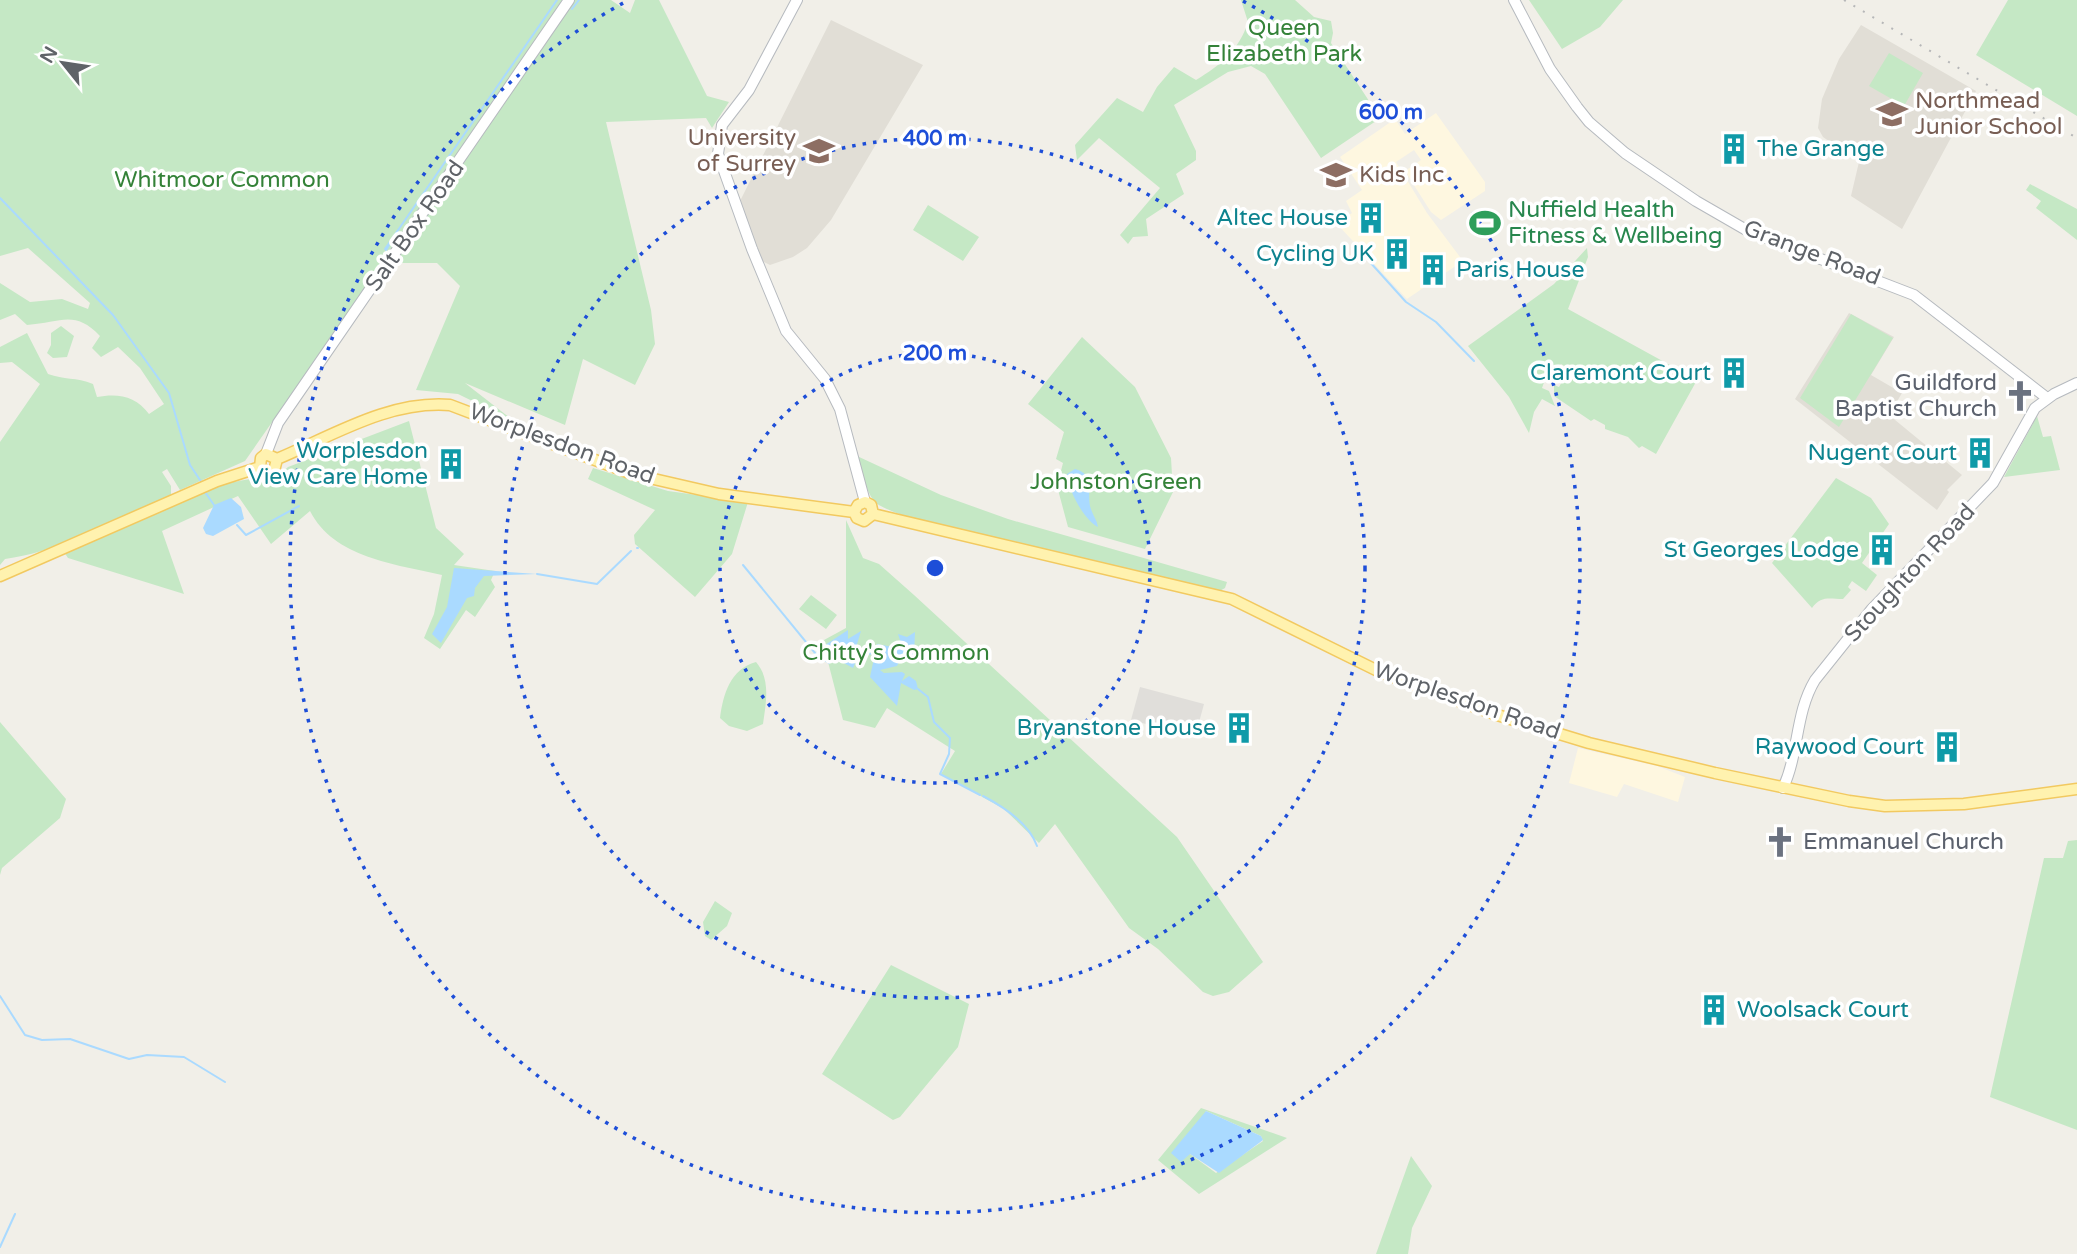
<svg xmlns="http://www.w3.org/2000/svg" width="2077" height="1254" font-family="'Varela Round',sans-serif">
<style>
.commercial{fill:#fef7e0}
.industrial{fill:#e0deda}
.education{fill:#e1ded6}
.green{fill:#c5e8c5;fill-rule:evenodd}
.water{fill:#aadaff}
.lines{fill:none;stroke-linecap:round;stroke-linejoin:round}
.stream{stroke:#aadaff;stroke-width:2}
.secondary-casing{stroke:#b6babf;stroke-width:12}
.primary-casing{stroke:#f2c960;stroke-width:13}
.secondary{stroke:#fff;stroke-width:10}
.primary{stroke:#fff2af;stroke-width:10}
.rail{stroke:#b6b7b8;stroke-width:2;stroke-dasharray:2 9;stroke-linecap:butt}
.ring{fill:none;stroke:#1d4ed8;stroke-width:3.5;stroke-dasharray:3.5 7}
.labels{text-anchor:middle;dominant-baseline:central;stroke-width:7;stroke-linejoin:round;paint-order:stroke}
.park-label{font-size:23px;fill:#348238;stroke:#fff}
.education-label{font-size:23px;fill:#785e54;stroke:#fff;text-anchor:start}
.culture-label{font-size:23px;fill:#0d838f;stroke:#fff;text-anchor:end}
.leisure-label{font-size:23px;fill:#27864d;stroke:#fff;text-anchor:start}
.street-label{font-size:23px;fill:#5f6368;stroke:#fff}
.worship-label{font-size:23px;fill:#5b616d;stroke:#fff;text-anchor:end}
.centre{fill:#1d4ed8;stroke:#fff;stroke-width:3.5}
.ring-label{font-size:21px;text-anchor:middle;font-weight:bold;fill:#1d4ed8;stroke:#fff;stroke-width:7;stroke-linejoin:round;paint-order:stroke}
</style>
<rect width="100%" height="100%" fill="#f1efe8"/>
<!-- commercial -->
<path class="commercial" d="M1436,113L1485,182V191L1441,220L1431,212L1405,171L1421,160L1414,150L1396,162L1427,213L1463,261L1407,299L1337,224L1352,213L1346,201L1362,190L1340,157L1395,119L1405,134Z
M1578,748L1657,766L1685,777L1678,802L1624,784L1617,797L1569,783Z"/>
<!-- industrial -->
<path class="industrial" d="M1140,687L1204,704L1195,737L1131,720Z"/>
<!-- education -->
<path class="education" d="M831,20L923,65L831,220L807,248L793,257L770,265L760,260L739,203Z
M1861,25L1976,91L1902,229L1851,196L1859,162L1823,137L1818,128L1822,99L1839,59Z
M1849,313L1894,337L1871,375L1902,393L1889,415L1962,475L1947,490L1949,492L1937,510L1795,399Z"/>
<!-- green -->
<path class="green" d="M0,0H567L245,461L180,490L167,469L162,472L171,486V496C118,520 62,551 5,559L0,565V442L40,384L12,362L0,363V347L27,333L48,374C64,380 76,377 93,384L97,397C118,393 136,396 149,414L164,404L140,368L118,347L101,357L92,348L100,336C74,309 61,323 27,325L15,314L0,320V283L30,302L62,299L88,309L90,303L28,248L0,256Z
M574,0H611L630,13L635,0H659L707,96L729,102L712,128L706,118L606,122L651,310L655,344L635,385L583,359L565,425L465,383L515,422L458,394L416,390L460,286L437,263H394Z
M1241,0H1295L1314,17L1331,21L1333,33L1331,43L1371,104L1377,107L1376,121L1321,158L1265,74L1251,66L1228,72L1174,105L1196,151V160L1176,174L1184,194L1146,219L1148,236L1133,237L1128,244L1120,235L1160,188L1099,138L1077,160L1075,145L1117,98L1143,112L1157,87L1174,67L1196,80C1221,65 1239,50 1248,22Z
M1529,0H1623L1600,27L1562,49Z
M2008,0H2077V116L1976,55Z
M1889,53L1923,73L1904,106L1869,86Z
M2030,184L2077,209V240L2036,208L2041,201L2026,190Z
M928,205L979,237L963,261L913,230Z
M1587,248L1588,257L1568,309L1697,380L1656,454L1642,446L1639,448L1628,437L1605,429V425L1594,419L1591,421L1554,396V385L1559,387L1569,369L1561,364L1557,371L1549,368L1542,388L1549,391L1555,406L1542,399L1534,412L1529,433L1509,397L1468,346L1554,284Z
M1851,314L1893,338L1839,427L1800,398Z
M61,326L74,336L67,357L53,358L47,353L51,345V333Z
M1082,337L1135,387L1171,458L1173,492L1145,549L1068,527L1057,486L1063,463L1056,459L1064,432L1028,404Z
M2037,416L2043,437L2051,436L2060,470L2004,477Z
M409,421L436,528L464,554L454,565L495,571L491,580L495,587L475,617L466,610L440,649L424,638L434,614L442,575C395,564 334,558 310,511L271,544L238,496L162,531L184,594L68,558L64,552C131,522 202,478 277,477L288,467Z
M857,456L941,495L1008,519L1227,582L1225,588L1218,592C1171,581 891,524 874,501C865,490 862,469 857,456Z
M593,468L668,491L748,502L732,554L695,597L635,544L634,535L655,510L588,479Z
M1836,478L1871,498L1889,524L1862,563L1877,575L1866,591L1852,581L1848,587L1851,590L1843,599C1830,599 1821,595 1812,608L1772,563Z
M846,520L863,558L879,564L914,595L1177,837L1263,962L1229,992L1213,996L1203,992L1158,949L1129,928L1055,824L1039,843L1004,809L941,774L955,751L887,708L875,728L843,720L827,658L813,646L846,628Z
M811,595L837,615L826,629L799,609Z
M756,662C771,679 766,703 763,724L747,731L729,726L720,718C723,695 730,669 756,662Z
M0,722L66,799L60,818L2,868L0,875Z
M2077,840V1130L1990,1097L2044,858H2063L2068,841Z
M715,901L732,913L727,926L711,940L705,936L703,922Z
M891,965L969,1004L958,1047L900,1117L893,1120L822,1074Z
M1201,1108L1287,1138L1199,1194L1158,1160ZM1206,1111L1261,1136L1263,1141L1216,1173L1190,1154Z
M1411,1156L1432,1186L1412,1228L1408,1254H1376Z"/>
<!-- water -->
<path class="water" d="M1075,469C1095,474 1087,491 1090,506C1092,514 1097,520 1098,527C1084,520 1068,490 1067,474Z
M231,498L241,507L244,519L213,536L206,534L203,528L214,505Z
M454,568L537,574L484,576L475,588L474,596L467,598L441,643L432,634L447,607Z
M848,630V639L861,631L854,654L858,656L853,668L833,657L825,645Z
M915,632L914,655L908,657L904,651L897,666L880,670L884,673L902,672L905,674L902,681L909,676L916,681L918,689L914,690L901,683L897,706L870,677L877,644L903,649L898,634L907,637Z
M1206,1111L1261,1136L1263,1140L1219,1173L1190,1154L1181,1162L1171,1153Z"/>
<g class="lines">
<!-- stream -->
<path class="stream" d="M572,9L579,0
M2035,102L2038,100
M0,198L113,315L169,393L190,465L202,483
M385,249L557,0
M386,250L389,245
M1369,261L1406,302L1436,322L1474,361
M205,492L214,505
M237,525L246,535L299,506
M637,548H638
M743,565L815,653L829,663L831,660
M537,574L597,584L631,551
M855,652L875,654
M918,689L928,697L934,722L950,738L949,754L940,774L980,795
M983,796C1004,807 1029,823 1037,846
M0,996L25,1035L42,1040L70,1039L129,1059L147,1055L184,1057L225,1082
M0,1247L15,1214"/>
<defs>
<path id="secondary" d="M797,0L749,90L722,125L718,154L752,249L786,331L825,379L840,409L865,502
M1514,0L1550,69L1577,107L1589,122L1625,153L1696,201L1748,231L1914,295L2047,398
M266,454L278,423L569,0
M1783,788C1799,754 1795,713 1815,680L1871,610L1993,483L2035,408L2054,394L2077,383"/>
<path id="primary" d="M277,459C332,436 389,400 450,405L632,474L719,494L854,512
M260,467L261,458L266,454L277,459
M260,467L268,473L274,471L277,459
M854,512L858,505L865,502L871,505L873,514
M854,512L857,518L864,521L873,514
M873,514L1232,599L1380,672L1494,714L1589,743L1715,773L1849,801L1885,806L1964,804L2077,789
M0,576L217,481L260,467"/>
</defs>
<!-- secondary casing -->
<use href="#secondary" class="secondary-casing"/>
<!-- primary casing -->
<use href="#primary" class="primary-casing"/>
<!-- secondary -->
<use href="#secondary" class="secondary"/>
<!-- primary -->
<use href="#primary" class="primary"/>
<!-- rail -->
<path class="rail" d="M1844,0L2077,138"/>
</g>
<!-- distance rings -->
<g class="ring">
<circle cx="935" cy="568" r="215"/>
<circle cx="935" cy="568" r="430"/>
<path d="M1243 1A645 645 0 1 1 627 1"/>
</g>
<!-- icons -->
<defs>
<symbol id="school-bare" viewBox="-9 -9 18 18"><path d="M0-5L7-2L0 1L-7-2ZM-4 1L0 2.5L4 1V4Q0 6-4 4Z" fill="#8d6e63" stroke="#fff" stroke-width="2.5" paint-order="stroke"/></symbol>
<symbol id="building-bare" viewBox="-9 -9 18 18"><path d="M-4-6H4V6H1V3H-1V6H-4ZM-2.5-4.3h1.7v1.8h-1.7ZM.8-4.3h1.7v1.8H.8ZM-2.5-1h1.7V.8h-1.7ZM.8-1h1.7V.8H.8Z" fill="#0f9aa8" stroke="#fff" stroke-width="2.5" paint-order="stroke"/></symbol>
<symbol id="university-bare" viewBox="-9 -9 18 18"><path d="M0-5L7-2L0 1L-7-2ZM-4 1L0 2.5L4 1V4Q0 6-4 4Z" fill="#8d6e63" stroke="#fff" stroke-width="2.5" paint-order="stroke"/></symbol>
<symbol id="stadium-bare" viewBox="-9 -9 18 18"><path d="M0-5a6.5 5 0 1 0 0 10a6.5 5 0 1 0 0-10ZM-3.5-1.8h7v3.6h-7Z" fill="#2e9e5b" stroke="#fff" stroke-width="2.5" paint-order="stroke"/></symbol>
<symbol id="church-bare" viewBox="-9 -9 18 18"><path d="M-1.2-6h2.4v3.5h3.3v2.4h-3.3V6h-2.4V-.1h-3.3v-2.4h3.3Z" fill="#6b7280" stroke="#fff" stroke-width="2.5" paint-order="stroke"/></symbol>
</defs>
<g fill-rule="evenodd">
<use href="#school-bare" x="1870" y="92" width="44" height="44"/>
<use href="#building-bare" x="1712" y="127" width="44" height="44"/>
<use href="#university-bare" x="797" y="129" width="44" height="44"/>
<use href="#school-bare" x="1314" y="153" width="44" height="44"/>
<use href="#building-bare" x="1349" y="196" width="44" height="44"/>
<use href="#stadium-bare" x="1463" y="201" width="44" height="44"/>
<use href="#building-bare" x="1375" y="232" width="44" height="44"/>
<use href="#building-bare" x="1411" y="248" width="44" height="44"/>
<use href="#building-bare" x="1712" y="351" width="44" height="44"/>
<use href="#church-bare" x="1998" y="374" width="44" height="44"/>
<use href="#building-bare" x="1958" y="431" width="44" height="44"/>
<use href="#building-bare" x="429" y="442" width="44" height="44"/>
<use href="#building-bare" x="1860" y="528" width="44" height="44"/>
<use href="#building-bare" x="1217" y="706" width="44" height="44"/>
<use href="#building-bare" x="1925" y="725" width="44" height="44"/>
<use href="#church-bare" x="1758" y="820" width="44" height="44"/>
<use href="#building-bare" x="1692" y="988" width="44" height="44"/>
</g>
<g class="labels">
<!-- park labels -->
<g class="park-label">
<text x="1284" y="28">Queen<tspan x="1284" dy="26">Elizabeth Park</tspan></text>
<text x="222" y="180">Whitmoor Common</text>
<text x="1116" y="482">Johnston Green</text>
<text x="896" y="653">Chitty's Common</text>
</g>
<!-- education labels -->
<g class="education-label">
<text x="1915" y="101">Northmead<tspan x="1915" dy="26">Junior School</tspan></text>
<text x="796" y="138" text-anchor="end">University<tspan x="796" dy="26">of Surrey</tspan></text>
<text x="1359" y="175">Kids Inc</text>
</g>
<!-- culture labels -->
<g class="culture-label">
<text x="1757" y="149" text-anchor="start">The Grange</text>
<text x="1348" y="218">Altec House</text>
<text x="1374" y="254">Cycling UK</text>
<text x="1456" y="270" text-anchor="start">Paris House</text>
<text x="1711" y="373">Claremont Court</text>
<text x="428" y="451">Worplesdon<tspan x="428" dy="26">View Care Home</tspan></text>
<text x="1957" y="453">Nugent Court</text>
<text x="1859" y="550">St Georges Lodge</text>
<text x="1216" y="728">Bryanstone House</text>
<text x="1924" y="747">Raywood Court</text>
<text x="1737" y="1010" text-anchor="start">Woolsack Court</text>
</g>
<!-- leisure labels -->
<g class="leisure-label">
<text x="1508" y="210">Nuffield Health<tspan x="1508" dy="26">Fitness &amp; Wellbeing</tspan></text>
</g>
<!-- street labels -->
<g class="street-label">
<text transform="translate(415 226) rotate(-55)">Salt Box Road</text>
<text transform="translate(1812 253) rotate(21)">Grange Road</text>
<text transform="translate(562 444) rotate(20)">Worplesdon Road</text>
<text transform="translate(1910 573) rotate(-47)">Stoughton Road</text>
<text transform="translate(1467 701) rotate(19)">Worplesdon Road</text>
</g>
<!-- worship labels -->
<g class="worship-label">
<text x="1997" y="383">Guildford<tspan x="1997" dy="26">Baptist Church</tspan></text>
<text x="1803" y="842" text-anchor="start">Emmanuel Church</text>
</g>
</g>
<circle cx="935" cy="568" r="10" class="centre"/>
<g class="ring-label">
<text x="1391" y="119">600 m</text>
<text x="935" y="145">400 m</text>
<text x="935" y="360">200 m</text>
</g>
<!-- north arrow -->
<g transform="translate(63 63) rotate(300)" stroke="#ffffff" stroke-width="5" paint-order="stroke">
<path d="M0-5L12 26L0 18L-12 26Z" fill="#5f6368"/>
<text y="-10" font-size="19" font-weight="bold" text-anchor="middle" fill="#5f6368">N</text>
</g>
</svg>
